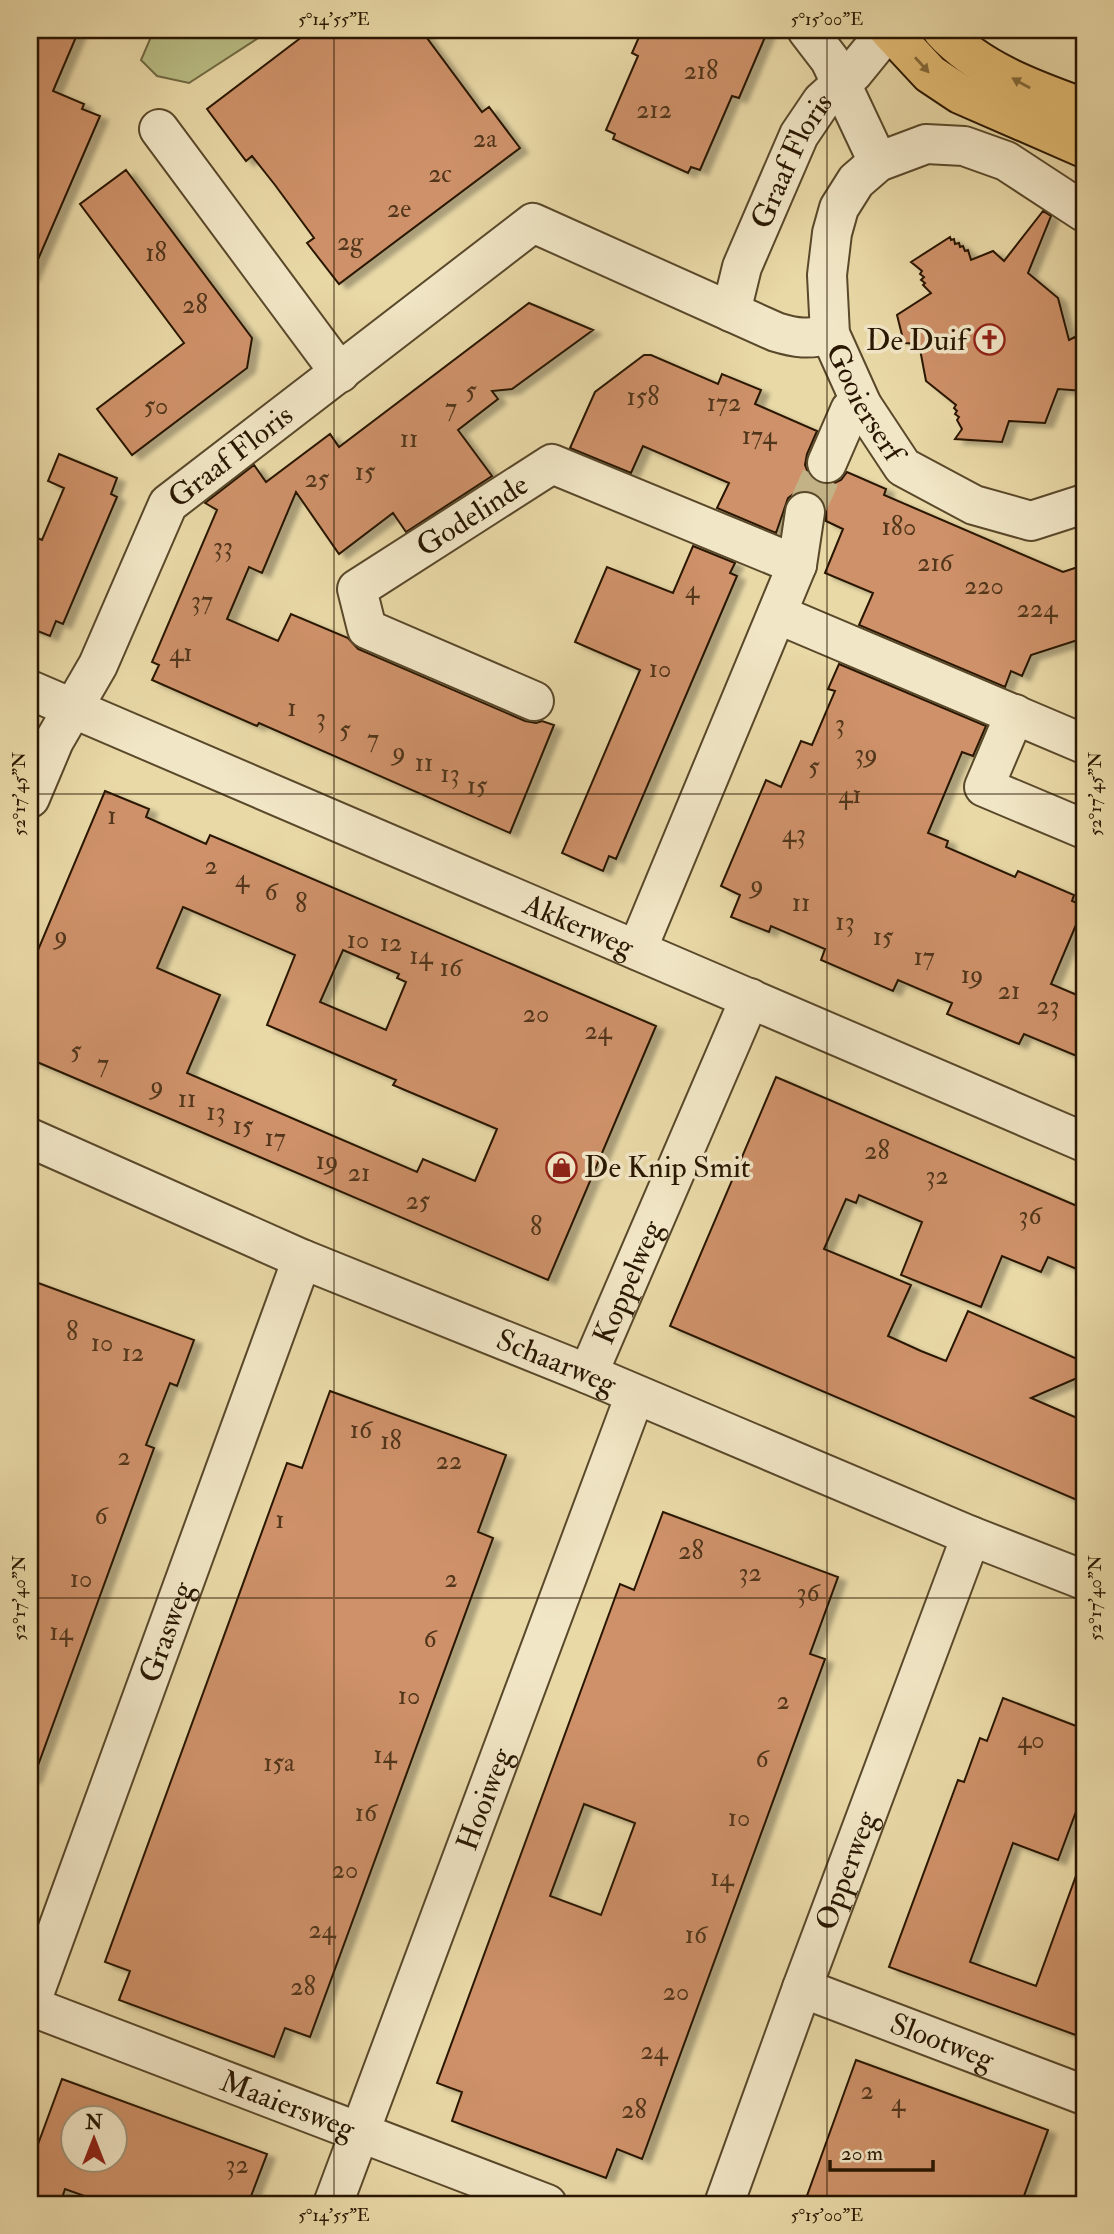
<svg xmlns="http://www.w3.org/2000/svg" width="1114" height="2234" font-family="'IM FELL Double Pica',serif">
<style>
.green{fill:#b9be85;stroke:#716a43;stroke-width:2}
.building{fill:#ce9169;stroke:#291701;stroke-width:2;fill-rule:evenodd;filter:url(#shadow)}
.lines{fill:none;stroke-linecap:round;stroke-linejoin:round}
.minor-tunnel{stroke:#c3b286;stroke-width:38;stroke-dasharray:38 19;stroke-linecap:butt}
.minor-casing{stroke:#59482a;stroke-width:42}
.major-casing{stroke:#291701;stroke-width:42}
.minor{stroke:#f1e6c6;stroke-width:38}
.major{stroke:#e4bc74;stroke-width:38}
.oneway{fill:#866a3a}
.ticks{fill:none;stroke:#291701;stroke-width:2;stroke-opacity:0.45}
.labels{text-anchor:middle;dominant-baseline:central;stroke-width:7;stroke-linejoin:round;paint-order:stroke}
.number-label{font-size:26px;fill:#52361b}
.street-label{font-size:30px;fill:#291701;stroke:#f1e6c6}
.poi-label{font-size:30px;fill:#291701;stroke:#f1e6c6;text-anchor:end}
.neatline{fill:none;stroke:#291701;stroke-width:2.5}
.ticks-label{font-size:18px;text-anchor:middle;fill:#291701}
</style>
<defs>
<filter id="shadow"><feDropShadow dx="8" dy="4.5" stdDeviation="2" flood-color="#0004"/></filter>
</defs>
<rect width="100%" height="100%" fill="#e9d9a7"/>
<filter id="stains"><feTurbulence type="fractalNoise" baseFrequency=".00286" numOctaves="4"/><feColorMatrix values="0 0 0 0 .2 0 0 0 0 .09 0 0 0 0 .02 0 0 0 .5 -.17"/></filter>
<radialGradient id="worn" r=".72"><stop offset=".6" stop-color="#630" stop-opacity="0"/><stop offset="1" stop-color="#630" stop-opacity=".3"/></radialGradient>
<!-- green -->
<path class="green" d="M154,30H267L269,31L189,83L157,76L141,60Z"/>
<!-- building -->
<path class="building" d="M30,30H79L53,91L84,104L82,109L100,116L30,278Z
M311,30H421L482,112L489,107L520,148L339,284L307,243L314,238L275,185L252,156L246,161L207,109Z
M642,30H768L739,98L732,96L700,170L691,167L688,173L613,139L615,134L606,130L638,56L632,53Z
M126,170L252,338L247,368L132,455L97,409L184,343L80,204Z
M1043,211L1051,216L1028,273L1058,298L1069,340L1075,337L1077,342L1084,339V391L1058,389L1045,423L1009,421L1002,442L955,439L962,429L957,420L959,417L955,414L957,411L954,408L956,405L926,381L919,344L904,343L897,315L931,293L923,285L925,283L921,280L924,277L920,274L922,271L911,262L950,237L951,240L954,239L955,244L959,243L960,247L963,246L965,251L968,250L971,260L993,251L1004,261Z
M529,303L593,330L512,389L492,391L498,399L458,430L492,476L406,532L393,513L339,554L296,492L262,573L249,567L227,619L278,641L291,614L348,638L358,649L525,721L536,723L542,721L554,725L510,833L259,723L257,726L152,680L159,665L152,662L217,510L205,503L254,465L266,482L330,434L339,447Z
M644,355H651L718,384L722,374L761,390L755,404L817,431L807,454L805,465L809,475L818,483L830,485L841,480L847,472L886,489L884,495L1063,572L1084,565V638L1031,655L1022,676L1011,671L1005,687L859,625L873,593L825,573L843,529L826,521V505L818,495L808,490L796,492L788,498L776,533L717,508L729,483L643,446L631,473L570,448L595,392Z
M59,454L117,478L111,494L117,497L63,624L56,621L50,636L30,628V535L42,540L64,488L48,481Z
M693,546L735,563L730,573L737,576L616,859L609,856L603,871L562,853L640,670L575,642L607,567L673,593Z
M839,664L986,726L973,756L962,752L928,833L948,841L946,847L1015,877L1018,871L1074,895L1072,901L1084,906L1051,984L1084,998V1059L1024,1034L1019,1044L947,1014L952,1003L898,980L893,991L821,960L825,949L771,926L769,932L731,917L740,895L721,886L766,780L781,787L801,741L812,745L835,691L828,689Z
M105,791L149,809L146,817L206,844L210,835L656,1026L548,1280L30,1059V969ZM183,907L295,955L267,1025L396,1080L393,1085L497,1129L475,1181L423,1159L417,1172L187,1073L220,995L157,968ZM343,950L399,974L397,978L406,982L386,1030L320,1002Z
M776,1077L1084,1209V1272L1048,1257L1041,1272L1002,1256L981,1307L901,1275L922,1222L859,1195L856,1203L846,1199L824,1249L911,1285L888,1336L921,1351L946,1361L968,1311L1084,1362V1375L1031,1398L1084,1421V1503L670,1326Z
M30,1280L194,1340L177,1386L170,1383L146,1445L154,1448L33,1779L30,1778Z
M330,1391L506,1455L478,1532L493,1538L310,2037L285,2028L274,2057L119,2000L130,1971L105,1962L287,1463L302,1468Z
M663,1512L838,1577L810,1654L825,1659L642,2159L617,2149L606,2178L452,2121L462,2092L437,2083L620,1584L634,1590ZM584,1804L635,1823L601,1915L550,1896Z
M1003,1698L1084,1729V1790L1058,1860L1013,1843L970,1962L1036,1986L1081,1862L1084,1863V2038L889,1967L958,1780L964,1782L980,1738L987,1741Z
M856,2060L1048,2130L1021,2204H804Z
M62,2079L267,2154L248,2204H107L65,2189L60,2204H30V2166ZM74,2118H116V2160H74Z"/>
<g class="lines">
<!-- minor-tunnel -->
<path class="minor-tunnel" d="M805,512L827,463"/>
<defs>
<g id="minor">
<path d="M807,30L830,60L878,162"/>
<path d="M159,129L340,373"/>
<path id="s1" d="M1084,212L1006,161L964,146L926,144L878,162L856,181L839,208L832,233L827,275L830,334L862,405L903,467L974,505L1031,521L1084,504"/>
<path id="s2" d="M731,312L742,267L799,135L822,101L853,73L888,30"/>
<path d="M827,463L850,410L862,405"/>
<path d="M777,614L1084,744"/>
<path id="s3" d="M30,690L1084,1142"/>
<path id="s4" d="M534,701L367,629L357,589L552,464L797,565"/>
<path d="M1015,714L984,787L1084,829"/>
<path id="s5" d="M30,798L54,741L98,665L168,504L533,223L776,332C795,338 810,340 830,334"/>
<path d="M637,950L797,565L805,512"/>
<path id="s6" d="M30,1138L302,1259L588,1374L971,1536L1084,1580"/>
<path id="s7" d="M588,1374L750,998"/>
<path id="s8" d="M802,1988L1084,2095"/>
<path id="s9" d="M30,2005L302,1259"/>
<path id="s10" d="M30,2006L547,2204"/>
<path id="s11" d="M333,2204L635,1395"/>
<path id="s12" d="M724,2204L802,1988L971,1536"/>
</g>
<path id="major" d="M889,30L930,74L960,94L1084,148
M942,30C978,70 1034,90 1084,108"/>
</defs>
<!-- minor casing -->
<use href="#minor" class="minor-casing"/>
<!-- major casing -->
<use href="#major" class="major-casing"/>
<!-- minor -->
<use href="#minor" class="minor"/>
<!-- major -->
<use href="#major" class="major"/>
</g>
<!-- one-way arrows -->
<defs><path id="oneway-solid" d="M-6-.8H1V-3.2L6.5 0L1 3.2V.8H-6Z" transform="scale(1.75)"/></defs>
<g class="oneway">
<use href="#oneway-solid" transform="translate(922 65) rotate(48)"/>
<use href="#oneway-solid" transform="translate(1021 83) rotate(-151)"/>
</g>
<!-- ticks -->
<path class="ticks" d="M334,30V2204M827,30V2204M30,794H1084M30,1598H1084"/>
<!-- icons -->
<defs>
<symbol id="church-ring" viewBox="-11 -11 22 22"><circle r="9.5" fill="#f1e6c6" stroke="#8f2418" stroke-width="1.5"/><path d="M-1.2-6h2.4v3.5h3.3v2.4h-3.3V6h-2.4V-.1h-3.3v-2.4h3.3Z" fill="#8f2418"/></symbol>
<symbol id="shop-ring" viewBox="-11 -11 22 22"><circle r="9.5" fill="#f1e6c6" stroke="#8f2418" stroke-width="1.5"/><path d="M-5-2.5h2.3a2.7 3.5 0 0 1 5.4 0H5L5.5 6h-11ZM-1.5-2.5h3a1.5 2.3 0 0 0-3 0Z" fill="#8f2418"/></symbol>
</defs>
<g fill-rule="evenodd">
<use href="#church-ring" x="972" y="322" width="35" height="35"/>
<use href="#shop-ring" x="544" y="1150" width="35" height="35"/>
</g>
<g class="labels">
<!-- number labels -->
<g class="number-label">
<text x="701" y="71">218</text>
<text x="654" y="110">212</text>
<text x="485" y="139">2a</text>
<text x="440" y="174">2c</text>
<text x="399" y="209">2e</text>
<text x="350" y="242">2g</text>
<text x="156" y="253">18</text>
<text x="195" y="305">28</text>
<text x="471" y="391">5</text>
<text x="643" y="397">158</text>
<text x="724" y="403">172</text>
<text x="156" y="406">50</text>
<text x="451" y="408">7</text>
<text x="759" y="436">174</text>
<text x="409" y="439">11</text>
<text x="365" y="472">15</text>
<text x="317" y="479">25</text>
<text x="899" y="527">180</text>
<text x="223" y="547">33</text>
<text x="935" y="563">216</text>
<text x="984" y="586">220</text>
<text x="692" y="590">4</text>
<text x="202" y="601">37</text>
<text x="1037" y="609">224</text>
<text x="181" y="653">41</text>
<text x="660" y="669">10</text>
<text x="292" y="708">1</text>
<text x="321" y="718">3</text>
<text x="840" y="724">3</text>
<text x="345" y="730">5</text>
<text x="373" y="739">7</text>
<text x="399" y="752">9</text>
<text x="866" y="754">39</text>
<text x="424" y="763">11</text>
<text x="814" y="767">5</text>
<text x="450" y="774">13</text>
<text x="477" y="786">15</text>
<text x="850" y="795">41</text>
<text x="112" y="816">1</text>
<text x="794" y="834">43</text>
<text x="211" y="866">2</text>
<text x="242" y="879">4</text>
<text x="757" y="885">9</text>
<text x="271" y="892">6</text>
<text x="801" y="903">11</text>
<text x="301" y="904">8</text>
<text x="845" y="922">13</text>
<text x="61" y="936">9</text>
<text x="883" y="937">15</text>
<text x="358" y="940">10</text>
<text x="391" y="943">12</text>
<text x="421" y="956">14</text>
<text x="924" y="957">17</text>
<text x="451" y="968">16</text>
<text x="972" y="975">19</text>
<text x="1009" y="991">21</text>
<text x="1048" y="1006">23</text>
<text x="536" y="1014">20</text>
<text x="598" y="1031">24</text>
<text x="76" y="1051">5</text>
<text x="103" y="1064">7</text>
<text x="157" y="1086">9</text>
<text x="187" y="1099">11</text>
<text x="216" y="1112">13</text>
<text x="243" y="1126">15</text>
<text x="275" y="1138">17</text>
<text x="877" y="1151">28</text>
<text x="327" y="1161">19</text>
<text x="359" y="1173">21</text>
<text x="937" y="1176">32</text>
<text x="418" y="1201">25</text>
<text x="1030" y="1216">36</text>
<text x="536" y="1227">8</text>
<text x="72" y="1332">8</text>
<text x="102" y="1343">10</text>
<text x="133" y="1353">12</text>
<text x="361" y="1430">16</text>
<text x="391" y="1441">18</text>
<text x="124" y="1457">2</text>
<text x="449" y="1461">22</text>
<text x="101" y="1516">6</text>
<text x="280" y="1520">1</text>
<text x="691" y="1551">28</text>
<text x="750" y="1573">32</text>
<text x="81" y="1579">10</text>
<text x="451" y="1579">2</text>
<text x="808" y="1593">36</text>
<text x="61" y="1632">14</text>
<text x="430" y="1639">6</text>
<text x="409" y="1696">10</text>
<text x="783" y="1701">2</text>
<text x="1031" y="1740">40</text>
<text x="385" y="1755">14</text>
<text x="762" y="1759">6</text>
<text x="279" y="1763">15a</text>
<text x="366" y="1813">16</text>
<text x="739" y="1818">10</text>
<text x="345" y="1870">20</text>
<text x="722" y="1878">14</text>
<text x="322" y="1930">24</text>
<text x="696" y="1935">16</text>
<text x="303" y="1987">28</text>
<text x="676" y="1992">20</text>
<text x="654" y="2051">24</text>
<text x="867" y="2091">2</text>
<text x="898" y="2103">4</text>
<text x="634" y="2110">28</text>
<text x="237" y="2165">32</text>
</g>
<!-- street labels -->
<g class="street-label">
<text stroke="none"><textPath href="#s2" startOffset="164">Graaf Floris</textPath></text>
<text stroke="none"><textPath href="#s1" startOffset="492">Gooierserf</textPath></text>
<text stroke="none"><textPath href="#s5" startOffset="404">Graaf Floris</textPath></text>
<text stroke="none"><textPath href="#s4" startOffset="360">Godelinde</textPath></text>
<text stroke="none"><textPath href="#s3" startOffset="597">Akkerweg</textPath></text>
<text stroke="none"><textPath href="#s7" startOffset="100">Koppelweg</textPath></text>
<text stroke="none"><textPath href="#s6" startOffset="572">Schaarweg</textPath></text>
<text stroke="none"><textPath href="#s9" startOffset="397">Grasweg</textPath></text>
<text stroke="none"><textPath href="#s11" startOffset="432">Hooiweg</textPath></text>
<text stroke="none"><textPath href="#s12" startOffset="355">Opperweg</textPath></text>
<text stroke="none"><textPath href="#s8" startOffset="150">Slootweg</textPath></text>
<text stroke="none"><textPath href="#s10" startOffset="276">Maaiersweg</textPath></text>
</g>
<!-- poi labels -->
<g class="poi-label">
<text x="967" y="340">De Duif</text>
<text x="584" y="1167" text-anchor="start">De Knip Smit</text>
</g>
</g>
<!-- margin -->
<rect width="1114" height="2234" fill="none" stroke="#e9d9a7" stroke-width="77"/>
<!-- north arrow -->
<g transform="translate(94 2139)"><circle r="33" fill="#f1e6c6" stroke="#a19377" stroke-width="2"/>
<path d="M0-5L12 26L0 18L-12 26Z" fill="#8f2418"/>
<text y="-10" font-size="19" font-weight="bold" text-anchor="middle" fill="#291701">N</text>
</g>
<!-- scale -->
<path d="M830 2160v10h103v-10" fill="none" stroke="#291701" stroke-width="3.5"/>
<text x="841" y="2160" font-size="21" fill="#291701" stroke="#f1e6c6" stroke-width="5" paint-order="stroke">20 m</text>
<rect x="38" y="38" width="1038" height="2158" class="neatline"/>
<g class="ticks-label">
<text x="334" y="25">5°14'55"E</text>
<text x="827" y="25">5°15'00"E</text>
<text transform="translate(19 794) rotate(-90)" y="6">52°17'45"N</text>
<text transform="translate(1095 794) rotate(-90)" y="6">52°17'45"N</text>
<text transform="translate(19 1598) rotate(-90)" y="6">52°17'40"N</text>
<text transform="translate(1095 1598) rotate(-90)" y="6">52°17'40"N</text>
<text x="334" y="2221">5°14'55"E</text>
<text x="827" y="2221">5°15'00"E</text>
</g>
<rect width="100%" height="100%" filter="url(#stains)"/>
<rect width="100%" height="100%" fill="url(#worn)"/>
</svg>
